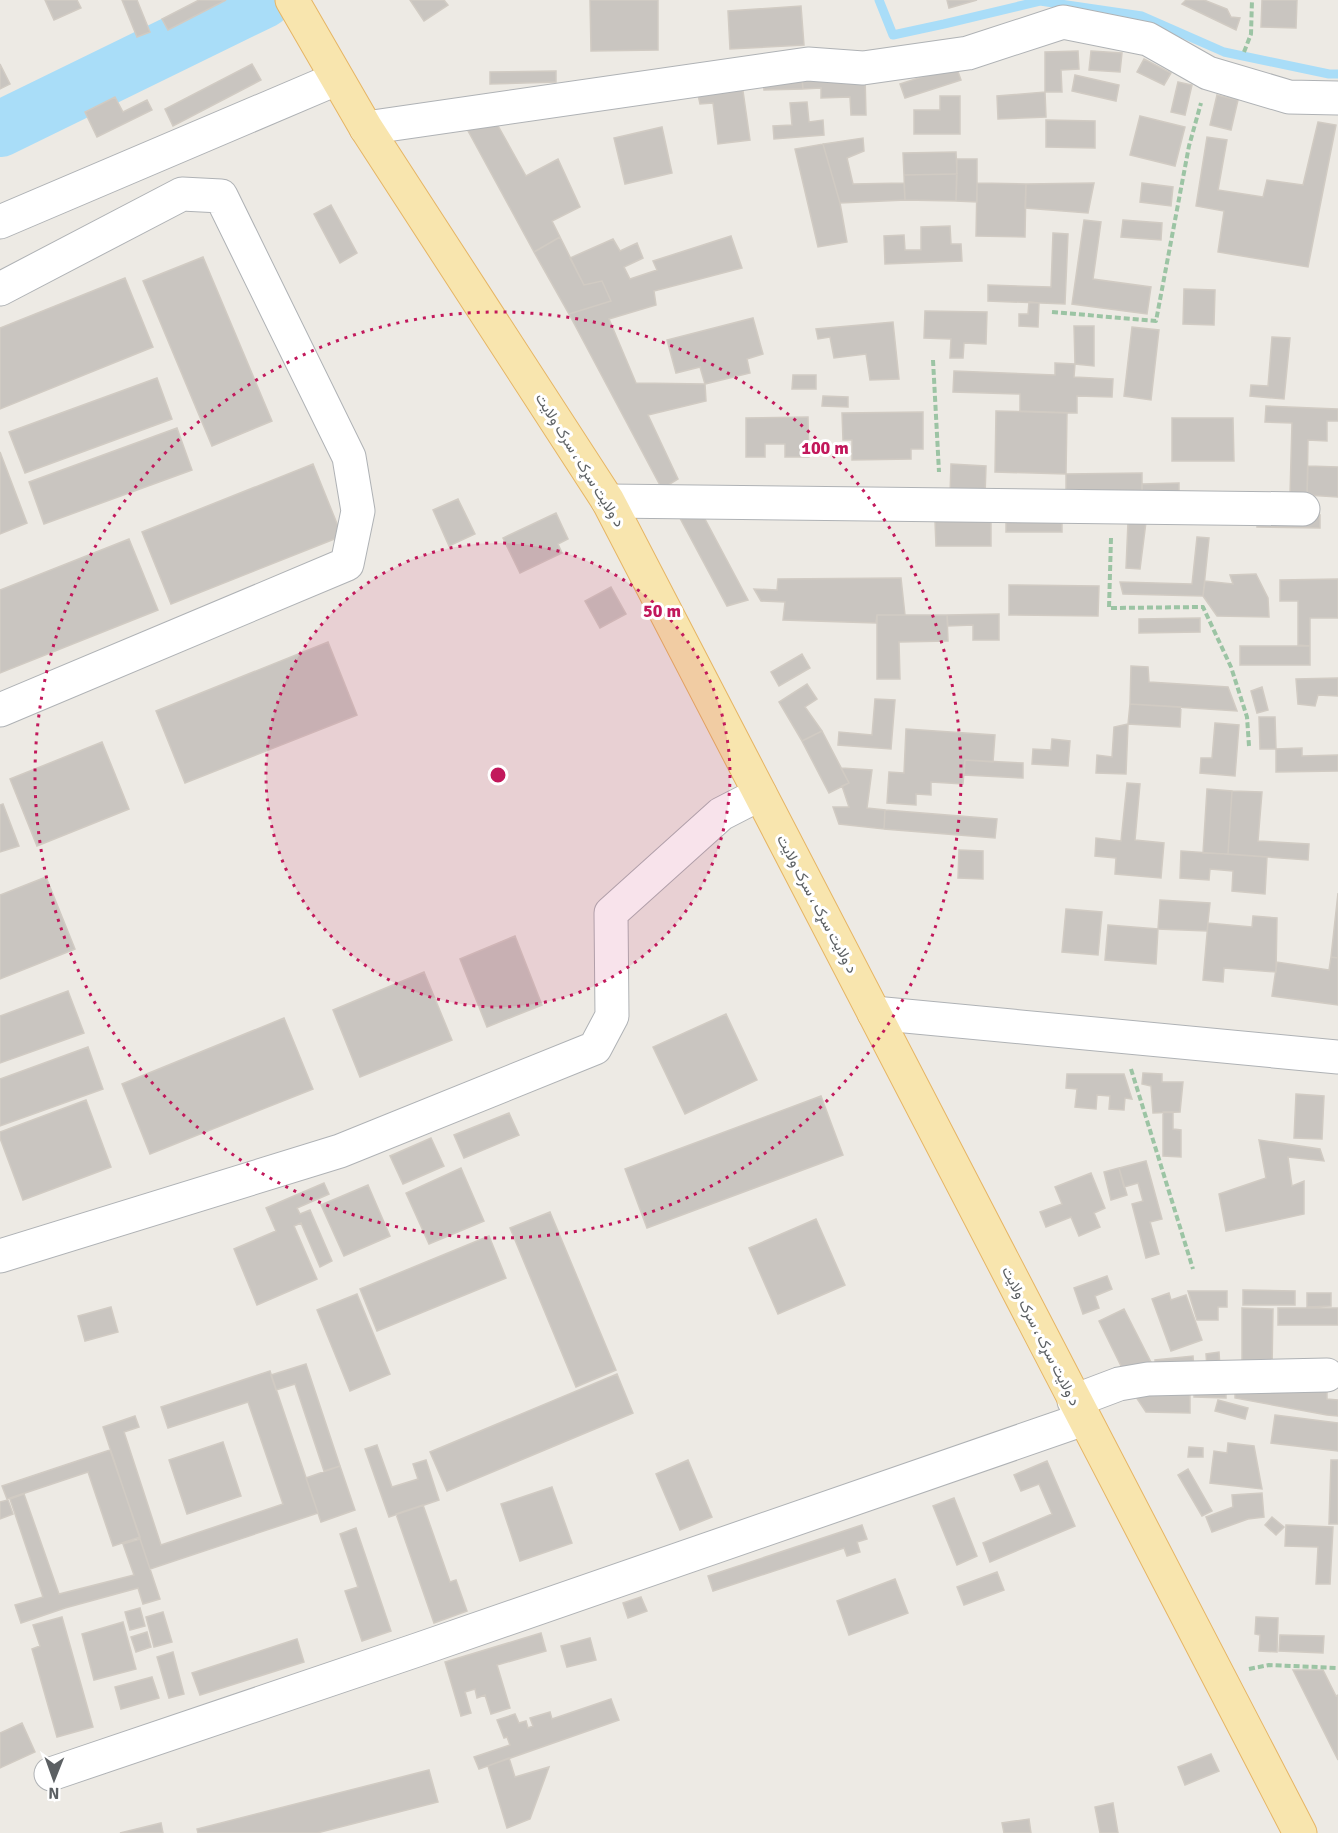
<svg xmlns="http://www.w3.org/2000/svg" width="1338" height="1833" font-family="Signika,Vazirmatn,sans-serif">
<style>
.lines{fill:none;stroke-linecap:round;stroke-linejoin:round}
.stream{stroke:#a9ddf8;stroke-width:9}
.river{stroke:#a9ddf8;stroke-width:56}
.building{fill:#c9c5c0;stroke:#d1cbc3;stroke-width:1.5}
.minor-casing{stroke:#afb2b5;stroke-width:35}
.major-casing{stroke:#e6b564;stroke-width:35}
.path{stroke:#9cc4a4;stroke-width:4;stroke-dasharray:6 3;stroke-linecap:butt}
.minor{stroke:#fff;stroke-width:33}
.major{stroke:#f8e5ae;stroke-width:33}
.ring{fill:none;stroke:#c2185b;stroke-width:3;stroke-dasharray:3 6}
.labels{text-anchor:middle;dominant-baseline:central;stroke-width:6;stroke-linejoin:round;paint-order:stroke}
.street-label{font-size:15px;fill:#5c6063;stroke:#fff}
.centre{fill:#c2185b;stroke:#fff;stroke-width:3}
.ring-label{font-size:18px;text-anchor:middle;font-weight:bold;fill:#c2185b;stroke:#fff;stroke-width:6;stroke-linejoin:round;paint-order:stroke}
</style>
<rect width="100%" height="100%" fill="#edeae4"/>
<g class="lines">
<!-- stream -->
<path class="stream" d="M264,0H265
M879,0L893,35L944,24L1040,1L1142,16L1224,52L1329,74H1338"/>
<!-- river -->
<path class="river" d="M0,129L264,0"/>
</g>
<!-- building -->
<path class="building" d="M45,0H77L81,8L54,20Z
M122,0H137L150,32L137,37Z
M199,0H226L168,30L162,19Z
M410,0H444L448,5L424,21Z
M590,0H658V50L591,51Z
M947,0H977L949,8Z
M1186,0H1204L1227,9L1231,17L1240,18L1236,30L1182,4Z
M1262,0H1297L1296,28L1261,27Z
M801,6L804,45L730,49L728,11Z
M1078,51L1079,69L1061,70L1062,92H1045V52Z
M1091,51L1122,53L1120,72L1089,70Z
M1144,59L1171,73L1164,85L1137,72Z
M0,64L10,84L0,89Z
M252,64L261,80L173,126L165,109Z
M956,66L961,80L905,98L900,84Z
M556,71V82L490,84V72Z
M865,75L866,115H851L850,97L821,98V88L803,89L802,78Z
M1075,75L1119,85L1116,101L1072,91Z
M802,78L803,89L764,90L763,79Z
M1178,82L1192,85L1185,115L1171,112Z
M742,84L750,140L718,144L713,103L700,104L697,90Z
M1045,92L1046,117L998,119L997,96Z
M1217,95L1238,100L1231,130L1210,125Z
M940,96H960V134H914V110H940Z
M115,97L123,112L147,100L152,110L97,137L85,112Z
M807,102L809,122L823,120L824,135L774,139L773,126L792,125L790,103Z
M492,115L526,176L558,159L580,207L552,221L560,237L534,252L461,118Z
M1140,116L1185,127L1175,166L1130,155Z
M1046,120L1095,121V148L1046,147Z
M1318,122L1336,125L1308,267L1218,252L1224,211L1196,206L1207,137L1227,140L1218,190L1263,197L1267,180L1303,185Z
M662,127L672,173L625,184L614,138Z
M863,138L864,151L847,158L853,184L904,183L905,200L840,203L823,144Z
M823,144L840,203L847,242L818,247L795,149Z
M956,152L957,174L904,175L903,153Z
M957,159H977V202L956,201Z
M957,174L956,201L905,200L904,175Z
M977,183L1026,184L1025,237L976,236Z
M1094,183L1088,213L1025,208L1026,184Z
M1142,183L1173,187L1171,206L1140,202Z
M331,205L357,253L340,263L314,214Z
M1084,220L1101,222L1093,279L1151,287L1147,314L1072,304Z
M1123,220L1162,223L1161,240L1121,237Z
M950,226L951,244H961L962,261L885,264L884,236L904,235L905,250H921V227Z
M1053,233L1068,234L1065,304L988,301V285L1051,287Z
M731,236L742,268L654,291L656,305L609,319L636,383L705,384L706,401L648,415L678,479L662,489L569,314L611,301L602,281L584,285L570,258L613,239L620,251L637,243L643,258L624,267L630,279L657,270L653,261Z
M560,237L584,285L602,281L611,301L569,314L534,252Z
M203,257L272,421L212,446L143,281Z
M125,278L153,347L0,409V328Z
M1184,289L1215,290L1214,325L1183,324Z
M1029,302L1039,303L1038,327L1019,326V314H1028Z
M925,311L987,312L986,344L964,343L963,358H950L951,339L924,338Z
M753,318L763,354L747,359L750,373L705,384L700,367L676,373L667,340Z
M893,322L899,379L870,380L866,354L834,358L830,337L818,339L816,329Z
M1074,326H1094V366L1075,364Z
M1132,327L1159,330L1151,400L1124,396Z
M1272,337L1290,338L1284,399L1250,396L1251,385L1268,386Z
M1055,363L1075,364L1074,377L1113,379L1112,397L1077,396V413L1020,411V394L953,392L954,371L1055,375Z
M793,375H816V389H792Z
M157,378L172,419L25,473L9,432Z
M823,396L848,397V407L822,406Z
M1266,406L1338,409V421H1327V441L1308,440L1307,495H1290L1292,423L1265,422Z
M996,411L1067,413L1066,474L995,472Z
M923,412V449H911V459L852,460V440H843L842,413Z
M808,417L809,457H785V444H765V457H746V418Z
M1172,418H1233L1234,461H1172Z
M177,428L192,470L44,524L29,482Z
M0,452L27,523L0,534Z
M313,464L342,536L171,604L142,532Z
M951,464L986,466L985,496L950,495Z
M1308,466L1338,467V497L1307,495Z
M1142,473V497L1066,498V474Z
M1179,483V497H1142V484Z
M458,499L475,534L449,546L433,510Z
M698,506L748,600L727,606L674,507Z
M1258,512L1320,515V528L1257,527Z
M556,513L568,539L558,544L562,553L520,573L503,538Z
M1006,514H1062V532H1006Z
M935,521H991V546H936Z
M1128,522H1146L1140,569L1126,568Z
M1197,537L1209,538L1203,596L1123,594L1120,582L1192,584Z
M129,539L158,610L0,673V590Z
M1256,574L1268,598L1269,617L1217,616L1203,596L1205,581L1233,584L1230,575Z
M901,578L905,615H877L876,623L783,620L785,602L761,601L754,589L777,590L778,579Z
M1338,579V618H1310V646L1298,645V601H1280V580Z
M1009,585L1099,586L1098,616L1009,615Z
M611,587L626,614L600,628L585,601Z
M999,614V640H973V625L948,626L947,615Z
M877,615H947L948,641L899,642L900,679H877Z
M1200,618V632L1139,633V619Z
M328,642L357,715L185,783L156,711Z
M1240,646H1310V665H1240Z
M802,654L810,668L779,686L771,672Z
M1131,666L1148,667L1149,682L1228,687L1237,711L1130,704Z
M1338,678V696L1318,695L1315,706L1298,704L1296,679Z
M807,684L817,699L805,707L822,731L802,741L779,702Z
M1262,687L1268,710L1257,713L1251,691Z
M875,699L895,700L891,749L838,745L839,732L872,735Z
M1130,704L1181,707L1180,727L1128,724Z
M1259,717H1275L1276,749H1260Z
M1215,723L1239,725L1235,776L1200,773L1201,758H1212Z
M1128,724L1126,774L1096,773L1097,755L1112,757L1114,727Z
M906,729L995,735L993,762L965,760L963,784L931,782V795L916,794V805L887,803L889,772L904,773Z
M822,731L849,783L829,793L802,741Z
M1052,739L1070,741L1068,766L1032,764L1033,749L1051,750Z
M102,742L129,809L37,846L10,779Z
M1302,748V756L1338,755V771L1276,772V749Z
M965,760L1023,763V778L964,775Z
M841,768L872,770L867,808L885,810L884,829L839,824L833,807H849L842,786L849,783Z
M1127,783L1140,784L1135,840L1164,843L1161,878L1115,874L1116,858L1095,856L1096,838L1121,841Z
M1207,789L1232,791L1228,854L1203,853Z
M1232,791L1262,792L1258,841L1309,844L1308,860L1228,854Z
M3,804L19,846L0,852V805Z
M885,810L997,819L995,838L884,829Z
M959,850L983,851V879L958,878Z
M1181,851L1267,857L1265,894L1232,891L1233,871L1210,869L1209,880L1180,878Z
M46,877L75,949L0,979V895Z
M1338,893V958L1331,957Z
M1160,900L1210,903L1207,931L1158,929Z
M1066,909L1102,912L1098,955L1062,952Z
M1253,916L1277,918L1276,972L1224,968L1223,982L1203,980L1208,923L1252,927Z
M1108,925L1158,929L1156,964L1105,960Z
M515,936L542,1005L487,1027L460,959Z
M1331,957L1338,958V1005L1272,996L1277,962L1329,970Z
M424,972L452,1040L360,1077L333,1010Z
M68,991L84,1033L0,1063V1016Z
M726,1014L757,1080L685,1114L653,1047Z
M284,1018L313,1089L150,1154L122,1084Z
M88,1047L103,1089L0,1126V1079Z
M1143,1073L1162,1074V1082H1183L1180,1112L1153,1113L1151,1086L1142,1084Z
M1067,1074H1124L1132,1099L1125,1098L1124,1110L1109,1109L1110,1096L1097,1095L1096,1109L1075,1107L1077,1089L1066,1088Z
M1296,1094L1324,1096L1322,1139L1294,1138Z
M821,1096L843,1155L647,1228L625,1169Z
M86,1100L111,1167L23,1200L0,1138V1132Z
M1163,1112H1173V1129L1181,1130V1157L1163,1156Z
M509,1113L519,1135L464,1158L454,1135Z
M431,1138L444,1166L403,1184L390,1156Z
M1259,1140L1320,1149L1324,1161L1288,1157L1292,1186L1304,1181V1214L1226,1231L1219,1194L1266,1178Z
M1146,1161L1162,1219L1150,1222L1159,1254L1146,1258L1132,1204L1143,1201L1138,1183L1124,1187L1119,1168Z
M461,1168L484,1221L429,1244L406,1193Z
M1119,1168L1127,1195L1111,1200L1104,1172Z
M1091,1173L1105,1208L1094,1213L1100,1227L1079,1236L1071,1217L1046,1227L1040,1212L1062,1204L1055,1187Z
M324,1183L329,1194L297,1208L300,1214L310,1210L332,1261L320,1267L301,1223L294,1226L317,1279L257,1305L234,1249L276,1231L266,1208Z
M368,1185L390,1236L344,1256L321,1205Z
M550,1212L616,1370L576,1387L510,1228Z
M816,1219L845,1285L778,1314L749,1248Z
M489,1236L506,1278L377,1331L360,1289Z
M1107,1276L1112,1289L1095,1296L1099,1308L1083,1314L1074,1288Z
M1243,1290L1295,1291V1305H1243Z
M1188,1291H1227V1307H1218V1320H1197Z
M1169,1293L1171,1300L1186,1295L1202,1340L1171,1351L1152,1299Z
M1307,1293H1331V1306L1307,1307Z
M357,1294L390,1374L350,1391L317,1310Z
M111,1307L118,1332L85,1341L78,1316Z
M1242,1308L1273,1309L1272,1369H1242Z
M1278,1308H1338V1325H1278Z
M1124,1309L1154,1368L1123,1370L1099,1321Z
M1219,1352L1220,1367L1207,1368L1206,1354Z
M1193,1356L1194,1369L1156,1372L1155,1360Z
M306,1364L340,1466L324,1471L295,1384L276,1390L271,1375Z
M270,1371L318,1513L150,1569L103,1427L135,1416L139,1427L124,1432L161,1545L283,1504L248,1402L168,1428L161,1407Z
M617,1374L633,1413L447,1491L430,1452Z
M1194,1380H1226V1398L1194,1397Z
M1235,1380L1327,1382V1399L1338,1400V1416L1327,1415L1235,1398Z
M1130,1388L1190,1389V1413L1146,1412Z
M1218,1400L1248,1408L1245,1419L1215,1411Z
M1275,1415L1338,1423V1451L1271,1443Z
M223,1442L241,1496L187,1514L169,1460Z
M1228,1443L1254,1446L1262,1489L1210,1483L1214,1451L1227,1453Z
M377,1445L392,1487L418,1479L413,1464L426,1460L439,1500L389,1517L365,1449Z
M1189,1447L1203,1448V1457H1188Z
M110,1450L140,1537L113,1546L88,1472L7,1499L2,1486Z
M688,1460L712,1517L680,1530L656,1474Z
M1331,1460H1338V1524H1329Z
M1047,1461L1075,1526L990,1562L983,1543L1052,1514L1039,1484L1021,1491L1014,1475Z
M340,1466L355,1510L321,1522L306,1478Z
M1188,1469L1212,1511L1202,1516L1178,1475Z
M552,1487L572,1543L520,1561L501,1504Z
M1262,1493L1264,1517L1248,1519L1212,1532L1206,1517L1233,1507L1232,1495Z
M24,1494L59,1594L134,1575L123,1544L140,1539L160,1599L143,1604L138,1588L65,1608L21,1623L15,1605L43,1597L10,1499Z
M954,1498L977,1556L957,1565L933,1506Z
M8,1500L13,1514L0,1519V1502Z
M423,1505L450,1582L456,1580L467,1611L434,1623L396,1514Z
M1272,1517L1284,1527L1276,1535L1265,1525Z
M862,1525L867,1539L857,1542L860,1552L847,1556L844,1548L713,1591L708,1576Z
M1286,1525L1333,1527L1330,1584H1316L1318,1547L1285,1546Z
M356,1528L391,1631L362,1641L345,1591L358,1587L340,1534Z
M997,1572L1004,1590L964,1605L957,1587Z
M895,1579L908,1613L849,1635L837,1601Z
M641,1597L647,1611L628,1618L623,1603Z
M140,1608L145,1626L130,1630L125,1612Z
M163,1612L172,1642L154,1647L146,1617Z
M62,1617L93,1727L57,1737L32,1649L40,1646L33,1625Z
M1256,1617L1278,1618L1277,1652L1259,1651L1260,1635L1255,1634Z
M123,1622L136,1669L94,1680L82,1634Z
M147,1632L151,1647L136,1652L131,1637Z
M541,1633L546,1651L497,1665L510,1708L491,1714L485,1695L477,1698L475,1689L465,1692L471,1713L461,1716L445,1662Z
M1280,1635L1324,1636L1323,1653L1279,1651Z
M590,1638L596,1660L567,1667L561,1646Z
M297,1639L304,1662L200,1695L192,1673Z
M173,1652L184,1694L169,1698L157,1657Z
M1293,1670H1323L1336,1696L1338,1695V1760Z
M152,1677L159,1698L121,1709L115,1687Z
M611,1699L619,1720L479,1769L474,1757L510,1745L507,1737L504,1738L497,1720L515,1714L519,1723L526,1721L528,1728L533,1726L530,1718L550,1712L552,1719Z
M22,1723L35,1752L0,1768V1733Z
M1211,1754L1219,1771L1185,1785L1178,1767Z
M509,1758L515,1777L549,1767L530,1819L507,1828L488,1766Z
M429,1770L438,1802L317,1833H198L197,1829Z
M1113,1803L1118,1833H1100L1095,1807Z
M1029,1819L1031,1833H1004L1002,1823Z
M161,1823L163,1833H120Z"/>
<g class="lines">
<defs>
<path id="minor" d="M366,128L808,64L863,68L968,53L1063,22L1148,39L1208,73L1289,97L1338,98
M0,222L336,79
M0,289L182,194L221,196L349,457L358,511L347,564L0,710
M608,501L1303,509
M874,1013L1338,1057
M0,1256L340,1151L595,1048L612,1016L611,913L721,814L760,794
M1074,1401L1119,1384L1148,1379L1327,1375
M51,1774L417,1650L1084,1419"/>
<path id="major" d="M292,0L366,128L608,501L1300,1833"/>
</defs>
<!-- minor casing -->
<use href="#minor" class="minor-casing"/>
<!-- major casing -->
<use href="#major" class="major-casing"/>
<!-- path -->
<path class="path" d="M1244,52L1251,34L1252,0
M1052,312L1156,321L1189,146L1201,103
M933,360L939,472
M1111,538L1109,608L1203,607L1231,667L1247,717L1249,746
M1131,1069L1193,1269
M1249,1669L1269,1665L1338,1668"/>
<!-- minor -->
<use href="#minor" class="minor"/>
<!-- major -->
<use href="#major" class="major"/>
</g>
<!-- distance rings -->
<circle cx="498" cy="775" r="232" fill="#c2185b" fill-opacity=".12"/>
<g class="ring">
<circle cx="498" cy="775" r="232"/>
<circle cx="498" cy="775" r="463"/>
</g>
<g class="labels">
<!-- street labels -->
<g class="street-label">
<text transform="translate(580 460) rotate(58)">د ولایت سړک ، سرک ولایت</text>
<text transform="translate(817 904) rotate(62)">د ولایت سړک ، سرک ولایت</text>
<text transform="translate(1041 1336) rotate(63)">د ولایت سړک ، سرک ولایت</text>
</g>
</g>
<circle cx="498" cy="775" r="9" class="centre"/>
<g class="ring-label">
<text x="825" y="454">100 m</text>
<text x="662" y="617">50 m</text>
</g>
<!-- north arrow -->
<g transform="translate(54 1779) rotate(181)" stroke="#ffffff" stroke-width="4.5" paint-order="stroke">
<path d="M0-4.5L10 22L0 15L-10 22Z" fill="#5c6063"/>
<text y="-9" font-size="16" font-weight="bold" text-anchor="middle" fill="#5c6063">N</text>
</g>
</svg>
